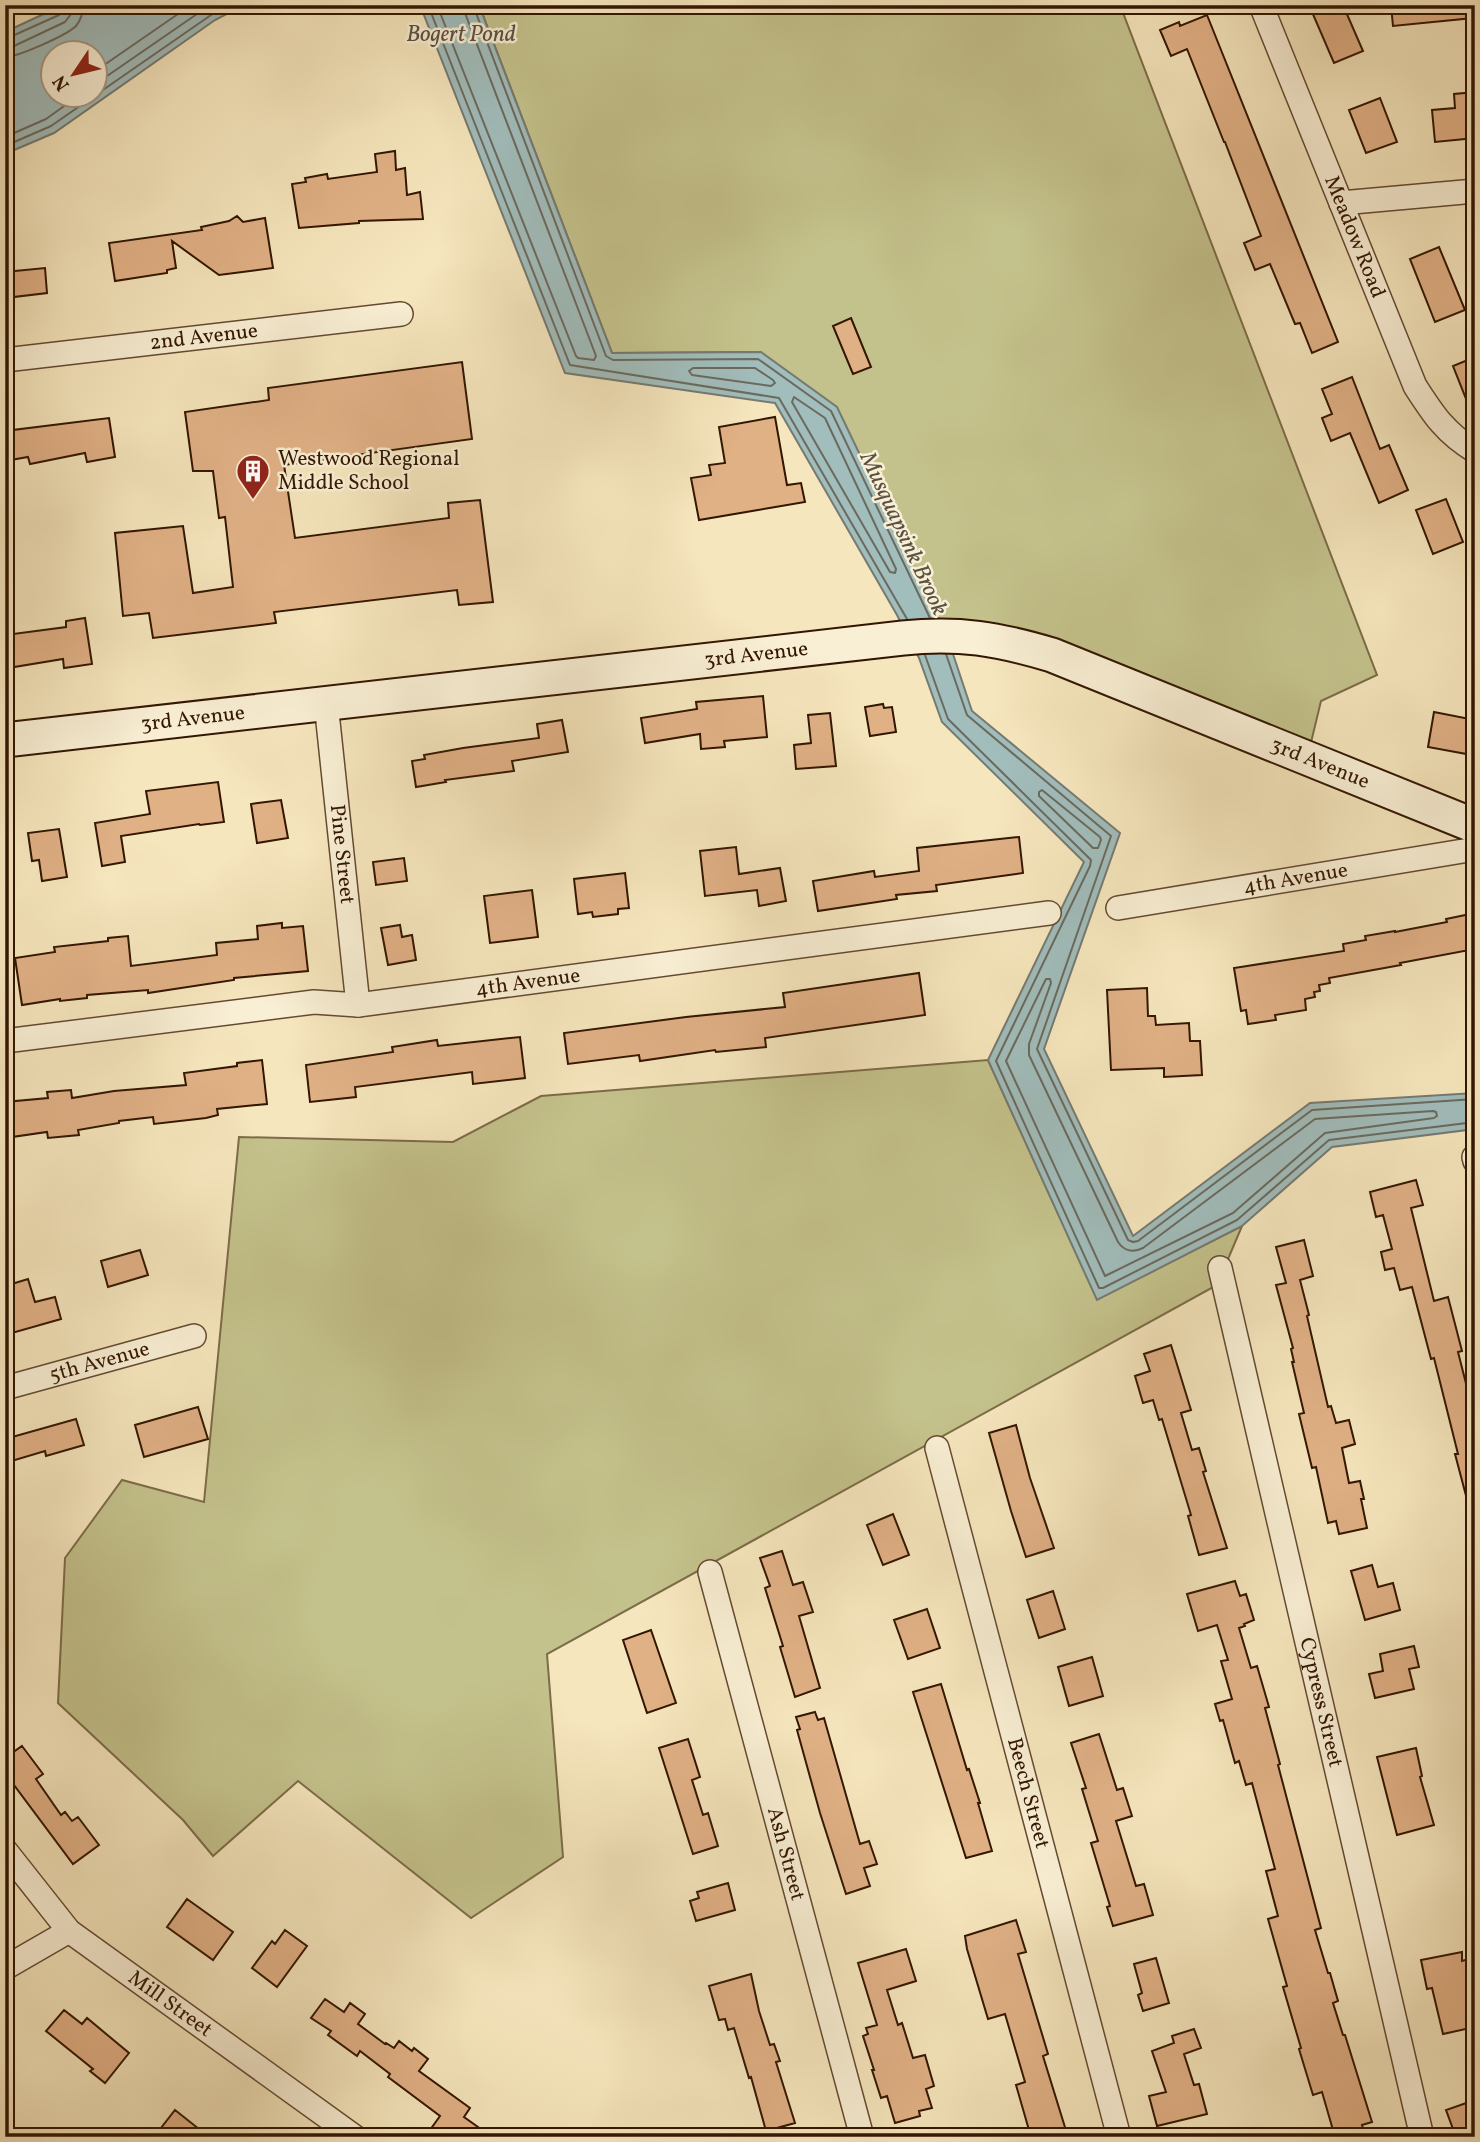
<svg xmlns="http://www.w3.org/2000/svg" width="1480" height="2142" font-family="Vollkorn,serif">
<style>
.green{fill:#c4c28c;stroke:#7c6c47;stroke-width:2}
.water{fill:#a1bdbc;stroke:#757a72;stroke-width:2;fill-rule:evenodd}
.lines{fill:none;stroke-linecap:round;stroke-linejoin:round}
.shore{stroke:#6a6a5f;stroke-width:2}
.building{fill:#e1b186;stroke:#331602;stroke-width:2}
.street-casing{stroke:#644a31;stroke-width:26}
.secondary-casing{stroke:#331602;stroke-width:37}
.street{stroke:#f9efd4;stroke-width:23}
.secondary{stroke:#f9efd4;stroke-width:33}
.labels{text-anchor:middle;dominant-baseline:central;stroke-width:5;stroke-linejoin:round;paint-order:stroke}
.street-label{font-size:21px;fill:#331602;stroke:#f9efd4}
.poi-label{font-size:21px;fill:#331602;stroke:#f9efd4;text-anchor:start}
.water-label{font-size:23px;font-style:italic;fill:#5a5043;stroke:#f9efd4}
</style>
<rect width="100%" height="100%" fill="#f6e6bd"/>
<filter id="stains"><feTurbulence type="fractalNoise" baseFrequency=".00286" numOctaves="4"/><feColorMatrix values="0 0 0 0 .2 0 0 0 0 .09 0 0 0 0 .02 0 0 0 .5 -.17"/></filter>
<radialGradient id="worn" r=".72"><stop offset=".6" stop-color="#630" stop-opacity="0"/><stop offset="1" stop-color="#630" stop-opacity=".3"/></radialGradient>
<!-- green -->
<path class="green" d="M479,5H1120L1377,675L1321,701L1307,759L946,635L922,585L761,352L612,353Z
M988,1060L1097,1299L1242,1226L1217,1285L547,1654L563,1857L471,1918L298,1781L213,1856L183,1820L58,1703L65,1558L122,1480L204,1502L239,1137L453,1142L541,1096Z"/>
<!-- water -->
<path class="water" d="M63,5H244L215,20L54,133L5,154V32ZM52,52H94V94H52Z
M420,5H479L612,353L761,352L837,407L934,609L953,654L972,711L1120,833L1044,1049L1133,1236L1310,1103L1475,1093V1129L1332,1147L1242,1226L1097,1300L988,1060L1084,862L942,722L919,658L897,615L775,403L565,373Z"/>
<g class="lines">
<!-- shore -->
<path class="shore" d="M428,5L570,365L779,398L907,619
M437,5L576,356L578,358L594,360L596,356L465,13L464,5
M473,5L606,356L613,360L758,359L831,411L930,618
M5,38L10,37L59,15L63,10L64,5
M5,47L14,46L65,22L71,14L73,5
M5,57C18,57 67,35 76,26C81,20 83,13 83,5
M94,72L191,5
M94,85L210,5
M5,137L46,119L81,94
M5,146L51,126L211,15L229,5
M693,368H755L773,380L775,383L771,386L692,375L689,371Z
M794,397L825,418L896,569L895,573L890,572L792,402Z
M946,654L967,715L1111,836L1037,1049L1128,1240L1133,1242L1138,1241L1312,1110L1475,1099
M925,655L948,719L1091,860L1090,866L996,1061L1099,1288H1103L1237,1220L1329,1140L1475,1122
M1042,790L1100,837L1101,840L1098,848H1093L1039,796V792Z
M1046,979H1050L1051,983L1029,1044V1055L1118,1242C1124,1251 1133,1253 1143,1248L1315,1119L1433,1111L1436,1112L1437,1116L1434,1118L1325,1133L1233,1213L1105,1276L1006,1061Z"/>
</g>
<!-- building -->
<path class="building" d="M1309,5H1343L1363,51L1334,63Z
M1391,5H1473V18L1393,26Z
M1207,15L1338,342L1312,353L1300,323L1295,324L1270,264L1255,270L1244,243L1261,236L1225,142H1224L1187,49L1171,56L1160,30L1179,22L1180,26Z
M1475,92V138L1435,142L1432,110L1455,108L1454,94Z
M1380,98L1397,142L1366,153L1349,110Z
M395,151L396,170L405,168L407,195L420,192L423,219L359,221V223L299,228L292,184L306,182L305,178L327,174L328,179L377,172L375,154Z
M237,216L243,222L265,218L273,268L219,275L172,241L176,268L167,270V273L115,281L109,243L202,230L201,227L229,221Z
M1439,247L1465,310L1435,322L1410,259Z
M45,268L47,293L5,298V272Z
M851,318L871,367L853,374L833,326Z
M1475,357V419H1474L1453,366Z
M462,362L472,439L284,465L295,538L449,518L448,503L480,500L493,602L459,605L457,590L274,612L276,623L153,638L149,613L123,616L115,533L183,526L193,593L233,587L225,517L219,518L213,471H193L185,412L269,400L268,388Z
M1352,377L1380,449L1389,445L1408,490L1379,503L1350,433L1331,441L1322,418L1332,414L1322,389Z
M775,417L787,485L801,483L805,502L699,520L691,478L711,475L709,465L725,463L719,427Z
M109,418L115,457L87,462L85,453L30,464L28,457L5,461V431Z
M1446,499L1463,542L1433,554L1416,510Z
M85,618L92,664L64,668L63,659L8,668L5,635L66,627V621Z
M763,696L767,737L724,741L725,747L701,749L700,734L645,743L641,718L697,709L696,702Z
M883,704L884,708L892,707L896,732L870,736L865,707Z
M1434,712L1475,720L1472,755L1428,747Z
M830,713L836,766L796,769L794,745L811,743L808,715Z
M562,720L568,752L512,761L514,771L445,780L446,782L416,787L412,761L425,759L424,755L463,748L539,738L537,724Z
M218,782L224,822L200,825L199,824L121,836L125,862L102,866L95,823L150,814L146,791Z
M281,800L288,838L257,843L251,804Z
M59,829L67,877L42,881L39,860L32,861L28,833Z
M1019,837L1023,873L936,885L937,891L896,895L897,899L818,911L813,881L874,871L875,877L919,871L917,848Z
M736,847L739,874L780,868L786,901L759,906L757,890L705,896L700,851Z
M404,858L407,881L376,885L373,862Z
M625,873L629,908L618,909V914L593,917L592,912L578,914L574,879Z
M532,890L538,937L490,943L484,896Z
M1475,913V949L1400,963L1401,965L1329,978L1330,983L1319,985L1320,991L1314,992L1315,997L1305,999L1306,1010L1275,1015L1276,1020L1248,1024L1246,1010L1241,1011L1234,968L1344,951L1343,944L1366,940L1365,936L1395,931V932L1447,922L1446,919Z
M282,923V928L303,926L308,971L234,978V980L148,993V990L87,995V998L60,1001V999L22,1005L15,958L55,952L54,947L108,941V938L128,936L131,966L217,955L216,943L258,939L257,926Z
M400,925L402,937L412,935L416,960L388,965L381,928Z
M919,973L925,1015L765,1038L766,1047L716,1052L715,1050L640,1061L639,1055L568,1064L564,1033L686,1017L785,1007L783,993Z
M1147,988L1148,1016H1155L1156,1025L1189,1023L1190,1041H1200L1202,1075L1164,1077V1068L1111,1070L1107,990Z
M520,1037L525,1078L473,1084L472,1072L355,1087L356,1097L310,1102L306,1065L393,1052L392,1047L437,1040L438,1046Z
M262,1060L267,1104L217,1109L218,1115L206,1118L154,1124L153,1117L119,1121V1123L78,1130L79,1135L48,1138L47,1132L5,1138V1102L48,1098L47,1092L71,1090L72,1098L114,1091L186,1085L184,1073L237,1066V1063Z
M1416,1180L1423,1205L1411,1208L1434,1301L1448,1297L1462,1351L1458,1352L1475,1419V1507H1469L1455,1454H1458L1434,1358L1431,1359L1412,1287L1400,1290L1394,1268L1385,1270L1381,1252L1392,1249L1383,1215L1376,1217L1370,1192Z
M1304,1240L1313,1276L1300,1280L1309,1315L1307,1316L1328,1407L1331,1406L1336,1423L1349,1420L1355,1444L1342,1448L1349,1483L1360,1481L1364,1499H1361L1367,1528L1339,1534L1336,1521L1328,1523L1316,1467L1312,1468L1299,1414L1304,1413L1292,1362H1294L1291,1349L1293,1348L1276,1285L1286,1283L1276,1247Z
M140,1250L148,1275L108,1287L101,1261Z
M28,1279L35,1302L55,1297L61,1319L5,1335V1286Z
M1171,1345L1191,1410L1181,1413L1192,1450L1199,1448L1206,1471L1203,1472L1227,1548L1199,1555L1188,1516L1191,1515L1162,1419L1159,1420L1153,1400L1143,1403L1135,1376L1150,1371L1144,1354Z
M198,1407L208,1439L144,1457L135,1425Z
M76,1419L84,1445L46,1456L45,1451L5,1463V1439Z
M1016,1425L1030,1478L1054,1548L1026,1557L1011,1511L989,1433Z
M893,1514L909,1555L883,1565L867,1525Z
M782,1551L793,1585L803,1582L813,1612L799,1616L820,1688L795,1697L780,1647L783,1646L765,1588L770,1586L760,1558Z
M1372,1565L1378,1587L1393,1583L1400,1610L1365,1620L1351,1571Z
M1235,1581L1240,1596L1246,1594L1254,1620L1244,1624L1245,1626L1239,1628L1251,1668L1257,1666L1269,1707L1265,1708L1280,1764L1278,1765L1321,1928L1315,1930L1328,1973H1330L1338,2001L1333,2003L1343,2035H1345L1372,2122L1362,2125L1365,2137H1335L1322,2092L1313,2095L1299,2049L1301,2048L1283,1987L1287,1986L1268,1919L1278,1916L1266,1871L1275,1869L1252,1783L1246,1785L1239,1761L1235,1763L1223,1720L1220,1721L1215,1704L1232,1699L1221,1661L1228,1660L1217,1625L1198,1631L1187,1594Z
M1053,1591L1065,1629L1039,1638L1027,1600Z
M927,1609L940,1648L908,1659L894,1620Z
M651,1630L676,1703L647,1713L623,1640Z
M1414,1646L1419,1667L1409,1669L1414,1689L1375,1698L1369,1674L1383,1671L1380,1654Z
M1092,1657L1103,1696L1069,1706L1058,1667Z
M941,1684L967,1770L969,1769L980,1803H978L992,1851L966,1858L913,1692Z
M815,1712L818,1720L824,1718L860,1844L869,1841L877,1864L864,1868L870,1886L846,1894L820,1813L797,1730L800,1729L796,1717Z
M1099,1734L1117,1790L1123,1788L1132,1816L1116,1821L1136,1886L1144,1884L1153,1915L1113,1926L1107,1907L1110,1906L1091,1843L1098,1841L1082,1789L1086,1788L1071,1743Z
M688,1739L700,1777L692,1780L703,1815L708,1813L718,1846L693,1854L659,1748Z
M22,1746L43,1774L36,1779L61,1815L65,1812L72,1821L78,1817L99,1845L73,1864L5,1773V1758Z
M1416,1748L1422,1776L1420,1777L1434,1825L1397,1835L1377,1757Z
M728,1883L735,1910L696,1921L690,1901L699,1898L697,1892Z
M187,1899L233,1932L213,1960L167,1927Z
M1016,1920L1026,1952L1018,1954L1048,2054L1043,2056L1068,2137H1031L1016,2085L1025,2082L1005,2014L988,2019L967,1949L965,1936Z
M285,1930L307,1946L277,1987L252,1968L272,1941L275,1944Z
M906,1949L916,1981L887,1990L898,2025L902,2023L913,2058L925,2055L934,2086L926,2089L932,2108L919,2111L920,2116L895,2123L887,2096L881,2098L872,2070H874L863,2036L868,2034L866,2028L877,2025L858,1963Z
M1462,1952V1961L1472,1958L1475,1969V1979L1468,1980L1475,2009V2027L1443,2034L1432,1988L1427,1989L1421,1960Z
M1156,1958L1169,2003L1143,2011L1138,1995L1142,1993L1134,1964Z
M751,1974L759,2011L770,2045L774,2044L780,2061L776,2062L795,2123L766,2131L751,2077L749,2078L734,2028L728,2030L725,2019L719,2020L709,1986Z
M325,1999L344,2012L350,2003L365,2014L358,2024L385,2044L386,2043L394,2048L399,2041L412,2051L414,2048L428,2059L419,2071L470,2108L464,2117L492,2137H425L440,2116L388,2077L390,2074L360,2051L357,2056L328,2035L331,2031L311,2018Z
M64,2010L82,2024L87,2018L129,2053L105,2083L90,2071L93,2069L46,2031Z
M1194,2029L1201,2048L1184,2054L1194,2085L1199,2084L1207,2114L1157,2126L1149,2096L1166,2092L1152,2051L1174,2043L1172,2036Z
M1475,2100V2137H1456L1446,2110Z
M175,2110L209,2137H154Z"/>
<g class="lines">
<defs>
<g id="street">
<path id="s1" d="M1261,5L1415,386C1433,414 1445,433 1475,451"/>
<path d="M1341,203L1475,191"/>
<path id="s2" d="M5,360L401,314"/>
<path id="s3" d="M326,703L358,1005"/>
<path id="s4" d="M1118,908L1475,849"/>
<path id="s5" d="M5,1041L314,1002L358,1005L1049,913"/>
<path d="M1474,1157L1475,1161"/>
<path id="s6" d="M1220,1268L1422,2137"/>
<path id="s7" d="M5,1388L194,1336"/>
<path id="s8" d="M937,1448L1119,2137"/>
<path id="s9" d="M710,1572L862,2137"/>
<path id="s10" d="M5,1850L69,1931L355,2137"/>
<path d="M5,1968L69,1931"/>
</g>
<g id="secondary">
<path id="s11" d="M5,740L903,638C959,632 998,639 1052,655L1475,826"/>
</g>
</defs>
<!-- street casing -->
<use href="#street" class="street-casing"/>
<!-- secondary casing -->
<use href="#secondary" class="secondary-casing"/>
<!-- street -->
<use href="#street" class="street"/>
<!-- secondary -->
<use href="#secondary" class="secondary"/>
</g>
<!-- icons -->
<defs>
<symbol id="building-pin" viewBox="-11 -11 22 30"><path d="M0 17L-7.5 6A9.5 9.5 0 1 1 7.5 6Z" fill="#8f2418" stroke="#f9efd4"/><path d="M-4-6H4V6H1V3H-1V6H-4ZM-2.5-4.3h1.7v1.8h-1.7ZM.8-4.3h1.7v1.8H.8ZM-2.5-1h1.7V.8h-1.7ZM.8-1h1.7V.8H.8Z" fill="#fff"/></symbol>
</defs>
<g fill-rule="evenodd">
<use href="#building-pin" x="234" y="452" width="38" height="52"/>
</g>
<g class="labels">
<!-- street labels -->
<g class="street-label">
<text stroke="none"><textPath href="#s1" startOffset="250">Meadow Road</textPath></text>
<text stroke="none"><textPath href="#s2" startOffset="200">2nd Avenue</textPath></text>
<text stroke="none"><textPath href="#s11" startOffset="756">3rd Avenue</textPath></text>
<text stroke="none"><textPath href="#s11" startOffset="189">3rd Avenue</textPath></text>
<text stroke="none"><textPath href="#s11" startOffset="1344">3rd Avenue</textPath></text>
<text stroke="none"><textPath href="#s3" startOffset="152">Pine Street</textPath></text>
<text stroke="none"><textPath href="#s4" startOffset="180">4th Avenue</textPath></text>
<text stroke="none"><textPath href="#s5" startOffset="527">4th Avenue</textPath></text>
<text stroke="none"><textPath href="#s7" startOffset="98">5th Avenue</textPath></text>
<text stroke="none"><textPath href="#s6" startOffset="446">Cypress Street</textPath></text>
<text stroke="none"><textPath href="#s8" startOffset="357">Beech Street</textPath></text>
<text stroke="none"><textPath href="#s9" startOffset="292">Ash Street</textPath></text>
<text stroke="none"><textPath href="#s10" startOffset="228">Mill Street</textPath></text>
</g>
<!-- poi labels -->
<g class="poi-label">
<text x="278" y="459">Westwood Regional<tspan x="278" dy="24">Middle School</tspan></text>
</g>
<!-- water labels -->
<g class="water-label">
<text x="461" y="35">Bogert Pond</text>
<text transform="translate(903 534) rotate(65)">Musquapsink Brook</text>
</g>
</g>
<!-- margin -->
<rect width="1480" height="2142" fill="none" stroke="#f6e6bd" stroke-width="28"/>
<rect x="7" y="7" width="1466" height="2128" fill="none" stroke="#331602" stroke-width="3.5"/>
<rect x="14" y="14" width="1452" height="2114" fill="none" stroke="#331602" stroke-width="2"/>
<!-- north arrow -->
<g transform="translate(74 74) rotate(235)"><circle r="33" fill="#f9efd4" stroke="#aa9880" stroke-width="2"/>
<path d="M0-5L12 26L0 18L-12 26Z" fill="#8f2418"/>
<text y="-10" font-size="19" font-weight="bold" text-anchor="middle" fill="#331602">N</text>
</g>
<rect width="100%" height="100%" filter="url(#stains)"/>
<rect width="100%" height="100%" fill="url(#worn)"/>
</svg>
